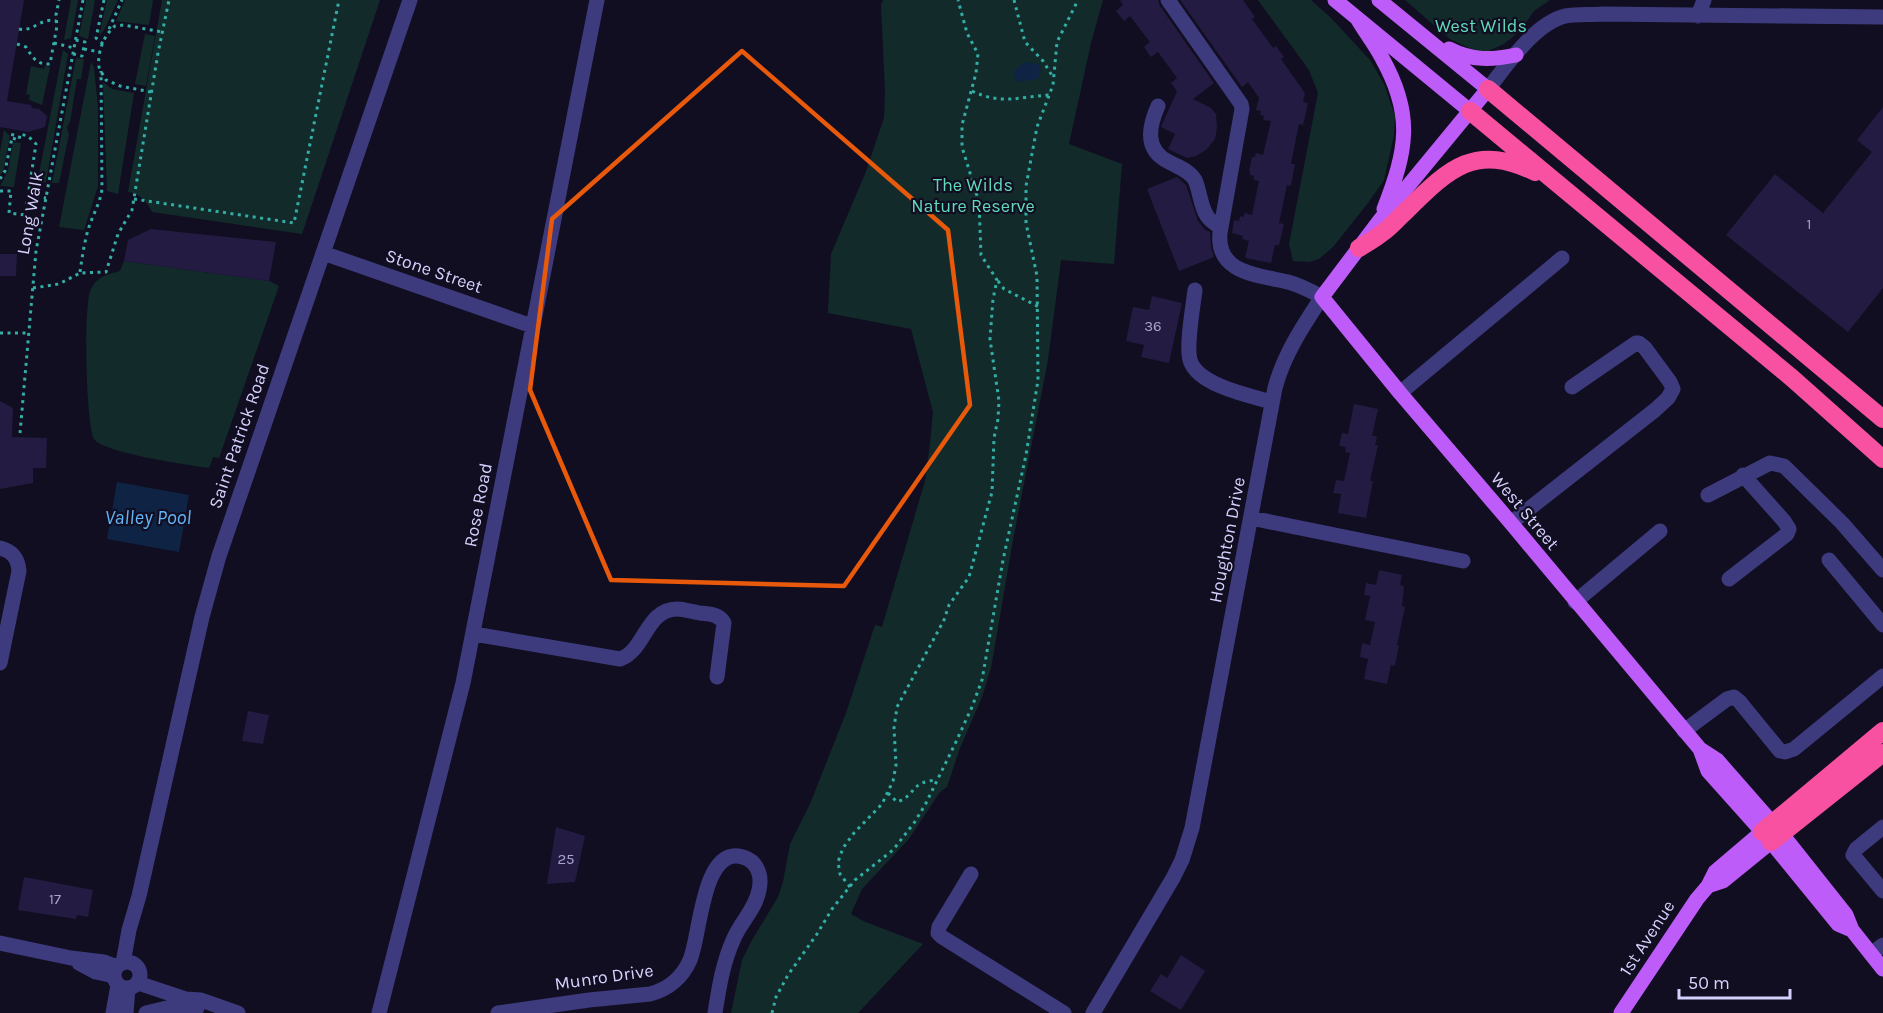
<svg xmlns="http://www.w3.org/2000/svg" width="1883" height="1013" font-family="Karla,sans-serif">
<style>
.green{fill:#122b2a}
.water{fill:#0f2444}
.building{fill:#231b41}
.lines{fill:none;stroke-linecap:round;stroke-linejoin:round}
.path{stroke:#33aea6;stroke-width:3;stroke-dasharray:3 4.5;stroke-linecap:butt}
.minor{stroke:#3d3b7e;stroke-width:15}
.major{stroke:#bd5cf8;stroke-width:15}
.highway{stroke:#f851a2;stroke-width:18}
.marked{fill:none;stroke:#e8590c;stroke-width:4.5;stroke-linejoin:round}
.labels{text-anchor:middle;dominant-baseline:central;stroke-width:4.5;stroke-linejoin:round;paint-order:stroke}
.number-label{font-size:15px;fill:#a8a4ce}
.park-label{font-size:18px;fill:#60daba;stroke:#110e21}
.street-label{font-size:18px;fill:#d5d1fd;stroke:#110e21}
.water-label{font-size:20px;font-style:italic;fill:#63b4f8;stroke:#110e21}
</style>
<rect width="100%" height="100%" fill="#110e21"/>
<!-- green -->
<path class="green" d="M71,0H78L71,38L64,40Z
M86,0H95L88,39L79,36Z
M107,0H118L104,30L99,36Z
M125,0H153L149,25L116,21Z
M162,0H380L302,234L152,212C147,202 139,192 128,192Z
M883,0H1103L1091,43L1069,144L1122,164L1114,264L1061,260L1048,360L1013,540L991,668L982,697L960,748L947,787L940,792L908,840L862,889L851,914L863,921L923,944L858,1013H731L742,960L752,940L778,897L783,882L790,844L810,804L846,713L875,625L882,627L925,481L930,444L933,412L911,329L828,313L831,254L865,174L884,118L885,91L881,5Z
M1258,0H1311L1331,18L1370,60L1384,84L1395,116L1394,135L1384,180L1368,203L1333,247L1319,259L1309,262L1293,261L1289,244L1318,93L1309,70Z
M1405,0H1550L1534,11L1520,31L1504,44L1482,54L1450,39Z
M145,34L155,36L146,86L135,84Z
M63,50L68,54L46,182L37,184Z
M76,58L84,59L81,79H77L70,122L67,127L69,134L59,183H52Z
M91,62L94,67L98,108V186L84,230L59,227Z
M31,66L44,69L45,66L50,67L42,105L29,100L30,95L26,94Z
M103,82L112,89L134,93L118,194L107,191Z
M4,130L10,136L3,172L0,175V152Z
M13,142L21,143L14,187L0,186L8,171Z
M124,261L269,281L279,286L219,458L213,457L209,468C189,465 103,453 94,439C86,425 83,303 91,289C98,276 106,275 120,271Z"/>
<!-- water -->
<path class="water" d="M1024,62L1038,64L1041,71L1038,79L1017,82L1015,79L1014,71Z
M117,482L189,495L179,552L107,539Z"/>
<!-- building -->
<path class="building" d="M0,0H24L7,101L31,105L32,108L39,109L47,116L45,127L28,132L0,127Z
M1120,0H1158L1160,6L1214,83L1193,99L1211,108L1216,114L1217,128L1215,139L1206,150L1196,156L1187,158L1168,149L1175,134L1161,127L1177,91L1171,83L1177,78L1158,52L1151,57L1144,47L1150,42L1130,16L1124,21L1116,11L1123,5Z
M1180,0H1243L1255,17L1252,19L1273,48L1276,46L1284,57L1281,59L1305,93L1303,102L1308,103L1303,125L1299,124L1291,164H1295L1291,186L1287,185L1279,223L1284,224L1279,245H1275L1271,263L1245,258L1249,241L1242,239L1243,236L1232,233L1234,220L1239,221L1240,216L1244,217V213L1252,215L1259,181L1254,180V176L1250,175V171H1249L1252,157H1255L1256,153L1263,155L1271,121L1263,120L1264,116L1260,115L1261,111L1256,110L1259,98L1248,82L1242,87Z
M1883,107V288L1848,332L1726,235L1775,174L1823,213L1872,152L1857,140Z
M1177,177L1186,185L1198,221L1205,230L1210,232L1211,247L1214,257L1179,271L1147,189Z
M151,229L276,242L269,281L124,261L128,240Z
M0,254H17L16,276H0Z
M1152,296L1182,303L1169,363L1141,357L1144,345L1126,341L1133,307L1149,310Z
M0,401L13,408L12,437L47,438L46,468H33V483L0,489Z
M1354,404L1378,409L1372,436H1377L1375,445H1378L1370,481H1373L1366,518L1338,513L1341,494L1333,493L1336,480L1344,481L1350,453L1345,452L1346,447L1339,446L1342,433L1348,434Z
M1379,570L1402,575L1400,585L1404,586L1402,606L1405,607L1397,645H1399L1395,666L1391,665L1387,684L1364,679L1368,659L1360,657L1362,643L1370,645L1375,622L1365,620L1370,596L1364,595L1366,583L1376,585Z
M248,711L269,715L263,744L242,741Z
M556,827L585,836L575,882L547,884Z
M24,877L93,890L88,917L77,915L76,919L18,910Z
M1181,955L1205,971L1181,1010L1150,991L1161,974L1167,978Z"/>
<g class="lines">
<!-- path -->
<path class="path" d="M1014,0L1025,42L1043,61L1053,77
M19,29C34,32 41,17 56,21
M109,29L122,0
M54,43L74,48
M17,44L26,47C32,57 37,65 50,64L57,26L56,15L59,0
M103,44L96,38L104,0
M84,49L100,52
M73,54L82,56L85,42L75,40
M972,91C1002,105 1018,97 1049,95
M151,92L120,86L106,80C104,76 100,71 99,67C97,52 104,35 115,26L124,25L162,32
M0,179L5,171L13,133
M0,191H11L9,213L25,215L36,144L28,136L20,134L19,140L12,138
M29,195L46,198
M134,199L294,223L339,0
M80,272C82,258 84,244 88,230C92,216 100,204 102,189L101,71
M998,281L1004,289L1039,307
M33,288L59,284L80,273L106,272L118,234L132,210L158,53L169,0
M0,333H28
M20,433L36,251L83,0
M888,793L897,802C917,795 909,782 937,780
M850,887L840,874L838,862L843,848L854,833L882,804L893,781L896,765L894,728L897,707L944,620L949,605L969,577L992,492L994,438L998,419L999,401L990,339L993,299L997,280L981,255L979,202L962,147V125L976,73L978,54L967,33L958,0
M772,1013L776,997L788,975L817,934L832,909L855,880L893,850L914,823L925,805L955,744L972,707L982,680L1003,560L1026,455L1038,380L1037,276L1026,223V186L1037,127L1053,85L1057,42L1078,0"/>
<!-- minor -->
<path class="minor" d="M1698,16L1704,0
M1488,89C1507,65 1534,24 1565,16C1577,14 1590,15 1603,14L1883,17
M1158,106C1149,126 1144,150 1169,162C1178,167 1189,170 1195,180C1200,191 1200,205 1207,216C1210,221 1216,224 1221,228
M323,253L532,326
M1195,290C1193,307 1186,345 1190,360C1197,385 1250,396 1272,402
M1400,393L1562,258
M1708,495L1770,463L1784,466L1842,523L1883,570
M1251,518L1463,561
M1511,523L1655,410L1668,398L1673,389L1670,382L1645,348L1639,343H1636L1572,387
M0,548C12,551 18,558 19,571L0,663
M1829,560L1883,625
M1729,579L1787,534L1789,529L1784,521L1743,475
M1575,602L1660,531
M474,634L620,659C645,651 646,609 677,609C684,609 693,612 700,613C709,614 719,614 724,623L717,677
M1684,731L1727,699L1734,697L1739,701L1780,751L1785,752L1794,749L1883,676
M1883,827L1856,849L1853,855L1883,891
M971,874L939,927L938,933L942,937L1064,1013
M0,943L71,958L104,962L117,967
M1871,954L1883,945
M114 975a13 13 0 1 1 26 0a13 13 0 1 1-26 0Z
M79,963L96,972L114,976
M123,963L129,930L139,896L202,617L219,556L410,0
M138,983L186,999L201,1000L238,1013
M113,1013L118,985
M126,1013L128,988
M146,1013L171,1007L197,1008
M379,1013L463,683L597,0
M498,1013L589,1000L650,994C669,989 682,978 690,960C700,937 702,852 738,856C744,857 751,860 754,864C760,871 761,881 759,890C756,908 741,922 734,938C723,962 719,987 715,1013
M1093,1013L1173,878L1182,860L1192,828L1275,388C1284,354 1303,326 1322,297C1311,291 1300,285 1288,282C1259,275 1216,274 1220,233L1242,109L1241,104L1168,0"/>
<!-- major -->
<path class="major" d="M1335,0L1470,111
M1379,0L1488,89L1380,220L1322,297L1400,393L1511,523L1700,749L1708,771L1767,837L1838,924L1852,930
M1357,18C1365,32 1375,44 1382,58C1414,115 1407,150 1384,209
M1449,49C1472,61 1492,60 1516,55
M1700,749L1717,760L1781,833L1846,915L1852,930L1883,969
M1708,886L1723,881L1771,842
M1621,1013L1697,899L1708,886L1715,872L1762,832"/>
<!-- highway -->
<path class="highway" d="M1488,89L1883,419
M1470,111L1792,378L1883,459
M1359,248C1367,243 1375,239 1382,233C1391,227 1398,218 1406,211C1448,170 1474,142 1535,172
M1762,832L1883,731
M1771,842L1883,753"/>
</g>
<!-- marked area -->
<path class="marked" d="M742,51L948,230L970,405L844,586L611,580L530,390L552,219Z"/>
<g class="labels">
<!-- number labels -->
<g class="number-label">
<text x="1809" y="224">1</text>
<text x="1153" y="326">36</text>
<text x="566" y="859">25</text>
<text x="55" y="899">17</text>
</g>
<!-- park labels -->
<g class="park-label">
<text x="1481" y="26">West Wilds</text>
<text x="973" y="185">The Wilds<tspan x="973" dy="21">Nature Reserve</tspan></text>
</g>
<!-- street labels -->
<g class="street-label">
<text transform="translate(30 213) rotate(-80)">Long Walk</text>
<text transform="translate(434 271) rotate(19)">Stone Street</text>
<text transform="translate(239 436) rotate(-71)">Saint Patrick Road</text>
<text transform="translate(478 505) rotate(-79)">Rose Road</text>
<text transform="translate(1525 511) rotate(50)">West Street</text>
<text transform="translate(1227 540) rotate(-79)">Houghton Drive</text>
<text transform="translate(1647 938) rotate(-57)">1st Avenue</text>
<text transform="translate(604 977) rotate(-8)">Munro Drive</text>
</g>
<!-- water labels -->
<g class="water-label">
<text x="148" y="517">Valley Pool</text>
</g>
</g>
<!-- scale -->
<path d="M1679 989v9h111v-9" fill="none" stroke="#d5d1fd" stroke-width="3"/>
<text x="1688" y="989" font-size="18" fill="#d5d1fd" stroke="#110e21" stroke-width="4.5" paint-order="stroke">50 m</text>
</svg>
